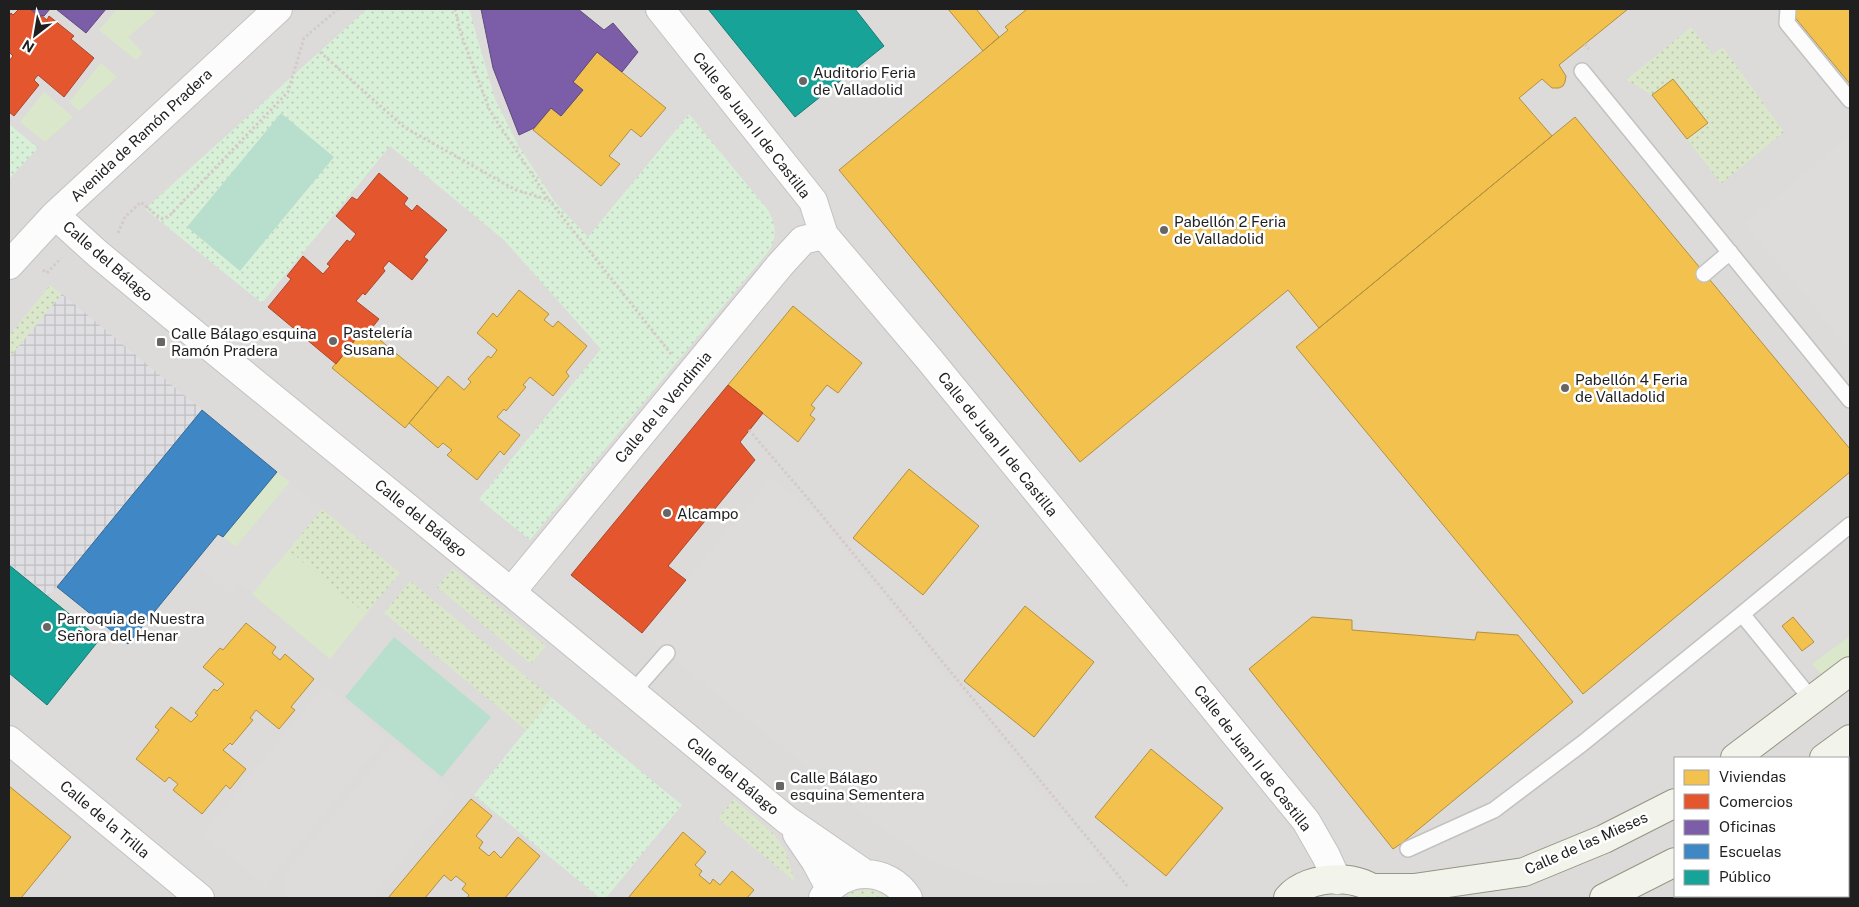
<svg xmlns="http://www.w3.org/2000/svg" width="1859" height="907" font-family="'Public Sans',sans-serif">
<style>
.residential{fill:#dcdbd9;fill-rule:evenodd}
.grass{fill:url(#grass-dots)}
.park{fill:url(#park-dots)}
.garden{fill:#dae7ca}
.pitch{fill:#b8dfce}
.parking{fill:#dddcdb}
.plaza{fill:url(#plaza-grid)}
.homes{fill:#f2c14e;stroke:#b39040}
.shops{fill:#e4572e;stroke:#a9462a}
.offices{fill:#7b5ea7;stroke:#5f4b7e}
.schools{fill:#3f88c5;stroke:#356893}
.public{fill:#17a398;stroke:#197b74}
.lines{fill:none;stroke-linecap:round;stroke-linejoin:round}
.lane-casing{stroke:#c3c2c0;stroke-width:18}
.street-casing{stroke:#c3c2c0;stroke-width:30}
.secondary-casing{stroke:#949582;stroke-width:30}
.path{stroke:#d5cac8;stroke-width:3;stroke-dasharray:2.5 2.5;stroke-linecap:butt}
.lane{stroke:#fcfcfc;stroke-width:15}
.street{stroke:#fcfcfc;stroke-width:28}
.secondary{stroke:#f2f3eb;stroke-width:28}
.poi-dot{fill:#676665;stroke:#fff;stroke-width:2}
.labels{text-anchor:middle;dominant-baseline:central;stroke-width:5;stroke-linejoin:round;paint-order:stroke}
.poi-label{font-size:15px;fill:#1f1f1f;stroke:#fff;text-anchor:start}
.street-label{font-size:15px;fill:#1f1f1f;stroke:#fff}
</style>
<defs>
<pattern id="grass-dots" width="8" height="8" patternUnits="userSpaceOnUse" patternTransform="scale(1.25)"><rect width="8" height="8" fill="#dae7ca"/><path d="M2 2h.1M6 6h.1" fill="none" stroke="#bbc6ad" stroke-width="1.8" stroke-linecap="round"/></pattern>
<pattern id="park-dots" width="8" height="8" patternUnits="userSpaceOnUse" patternTransform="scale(1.25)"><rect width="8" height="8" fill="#d9f0d8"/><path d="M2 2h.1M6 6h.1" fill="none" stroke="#bacdb9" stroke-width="1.8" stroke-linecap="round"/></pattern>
<pattern id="plaza-grid" width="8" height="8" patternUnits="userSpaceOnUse" patternTransform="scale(1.25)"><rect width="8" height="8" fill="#dfdee2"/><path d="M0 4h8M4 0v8" fill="none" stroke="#bfbec1"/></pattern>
</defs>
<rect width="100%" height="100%" fill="#edebe8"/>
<!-- residential -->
<path class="residential" d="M9,9H1850V898H9ZM1675,758H1848V896H1675Z"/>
<!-- grass -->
<path class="grass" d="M1691,27L1713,54L1723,47L1784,132L1721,184L1687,139L1707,123L1673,80L1652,95L1626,80Z
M50,285L62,294L9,358V336Z
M322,509L400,573L366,614L288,550Z
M453,568L546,646L531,664L437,587Z
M410,581L552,698L526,730L384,613Z
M734,799L774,834L786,852L795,882L718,818Z
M869,889L885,896L887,898H843L852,892Z"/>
<!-- park -->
<path class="park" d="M367,9H469L495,99L518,145L555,202L588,237L689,114L768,210C776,224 778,238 768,252L530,540L479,499L601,349L504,240L390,146L262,303L145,209Z
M9,124L38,148L9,179Z
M552,698L682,805L606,898H600L474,795Z"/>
<!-- garden -->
<path class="garden" d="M117,9H150L156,13L128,37L143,53L136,60L99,30Z
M101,63L117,77L79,111L69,102Z
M44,92L73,117L45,142L20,122Z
M277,472L290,482L235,548L223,537Z
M288,550L366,614L330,659L252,594Z
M1850,636V656L1823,676L1812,664Z"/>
<!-- pitch -->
<path class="pitch" d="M281,113L334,157L240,271L187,227Z
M394,637L491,717L442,777L345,697Z"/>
<!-- parking -->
<path class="parking" d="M1850,135V350L1745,224Z
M771,478L820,516L830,532L1058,814L1061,811L1067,817L1118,880L1041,885L1009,884L982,879L956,870L930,860L889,834L642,633Z
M290,482L322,509L252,594L239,583L231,594L197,565L221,535L236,547Z
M325,685L387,737L265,885L203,834Z
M394,742L456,794L371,898H289L282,878Z"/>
<!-- plaza -->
<path class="plaza" d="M62,294L202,410L49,596L9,563V358Z"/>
<!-- homes -->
<path class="homes" d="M948,9H976L999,37L983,51Z
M1027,9H1628L1559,65L1566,76L1565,82L1563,86L1559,88H1552L1542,79L1519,98L1552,136L1319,328L1288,290L1080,462L839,170L1008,30L1005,27Z
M1788,9H1850V84Z
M597,52L666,108L641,137L631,129L609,156L620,164L601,186L533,130L551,108L561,116L583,90L573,82Z
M1673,79L1708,123L1687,139L1652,95Z
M1575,117L1850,449V472L1583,694L1296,347Z
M519,290L549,314L544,320L553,327L558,321L587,346L566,372L569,376L553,396L530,377L523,385L526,387L506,411L504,409L497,417L520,435L504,455L500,451L477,480L447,455L452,450L443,443L438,448L409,423L448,376L464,390L471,382L468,379L488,356L491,358L497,350L477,333L493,313L497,317Z
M793,306L862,363L838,393L827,385L811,405L815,408L810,415L815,419L798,442L728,385Z
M369,331L438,388L405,428L332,368L359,335L363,339Z
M909,469L979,526L923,595L853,538Z
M1025,606L1094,662L1034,737L964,681Z
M1312,617L1352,620V630L1475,640L1477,632L1518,635L1573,702L1402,843L1393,849L1249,669Z
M1793,617L1814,642L1802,651L1782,626Z
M246,623L276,647L272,653L280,660L285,654L314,679L291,707L295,710L279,729L256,710L250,718L253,720L232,745L230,743L223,750L246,769L230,789L226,785L202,814L173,790L178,784L169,777L165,782L136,759L159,730L155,727L171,707L191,722L198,715L195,713L214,689L217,691L224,684L203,667L220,648L223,650Z
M1151,749L1223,808L1166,876L1095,817Z
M9,786L71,837L21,898H9Z
M471,799L492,816L476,836L483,842L479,848L489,856L494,851L501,858L518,837L540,856L505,898H467L469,895L462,889L466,884L456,876L451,881L444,875L425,898H388Z
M683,832L706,852L695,865L702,871L699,875L710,884L713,879L720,885L732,871L754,890L747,898H628Z
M1719,896H1824L1826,898H1714Z"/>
<!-- shops -->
<path class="shops" d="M19,9H31L40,17L41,15L47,20L49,16L74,36L71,39L94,58L64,97L38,75L34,80L39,85L14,116L9,112V61L13,56L9,52V16L11,13L13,15Z
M379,173L408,198L404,204L412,211L417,205L447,230L424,257L428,260L412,280L389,261L383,268L385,271L365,295L363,293L356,301L379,319L363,339L359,335L336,364L306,339L311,334L302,327L298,332L268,307L291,279L287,276L303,256L323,274L330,266L327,264L347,240L350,242L356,234L336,216L352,197L357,200Z
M728,385L763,413L740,442L755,460L668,566L686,580L642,633L571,575Z"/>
<!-- offices -->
<path class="offices" d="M30,9H50L44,16L41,15L40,17Z
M56,9H106L86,33Z
M481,9H578L604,30L613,23L638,52L622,72L597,52L573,82L583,90L561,116L551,108L534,128L519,135L493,68Z"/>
<!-- schools -->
<path class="schools" d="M202,410L277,472L223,537L218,534L128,644L57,587Z"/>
<!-- public -->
<path class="public" d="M708,9H855L884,46L795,117Z
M9,565L100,639L47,705L9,673Z"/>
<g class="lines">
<defs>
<path id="lane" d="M1788,9L1787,23L1850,100
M1582,71L1850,400
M1704,274L1730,252
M632,693L667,653
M1812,700L1742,614L1850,525
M1408,849L1494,810L1583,743L1742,614"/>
<path id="street" d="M660,9L813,201L824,235L929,359L1306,821L1326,856L1337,880
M55,215L98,254L181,323L511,592L787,820L864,873
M9,265L55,215L278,9
M511,592L780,265L803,240L824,235
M9,740L200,898
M797,834L816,862L830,888
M823,898C842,866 888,866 908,898"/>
<path id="secondary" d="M1735,758L1850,671
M1824,758L1850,739
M1375,888H1414L1524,872L1604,839L1675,803
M1288,898C1308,874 1364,872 1383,898
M1604,898L1675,862"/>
</defs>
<!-- lane casing -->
<use href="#lane" class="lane-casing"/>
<!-- street casing -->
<use href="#street" class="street-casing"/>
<!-- secondary casing -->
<use href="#secondary" class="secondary-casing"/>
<!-- path -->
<path class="path" d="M455,9L461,34L490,111L549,200
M1585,44L1589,49
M320,52L404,127L516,190L549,200L671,354
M118,233L125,217L141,202L156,215L163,219L170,215L288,92L304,38L338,9
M43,270L47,273L61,258
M749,430L805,495L1128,887
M1848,821L1850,823
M1848,884L1850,879
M1839,898L1840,896"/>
<!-- lane -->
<use href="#lane" class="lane"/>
<!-- street -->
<use href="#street" class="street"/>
<!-- secondary -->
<use href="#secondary" class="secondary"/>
</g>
<!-- markers -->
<g class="poi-dot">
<circle cx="803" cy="81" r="5"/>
<circle cx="1164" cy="230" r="5"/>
<circle cx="333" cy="341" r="5"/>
<rect x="156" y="337" width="10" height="10" rx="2.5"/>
<circle cx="1565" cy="388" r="5"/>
<circle cx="667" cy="513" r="5"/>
<circle cx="47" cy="627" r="5"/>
<rect x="775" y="781" width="10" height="10" rx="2.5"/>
</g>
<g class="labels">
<!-- poi labels -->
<g class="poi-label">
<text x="813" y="72">Auditorio Feria<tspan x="813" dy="17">de Valladolid</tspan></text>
<text x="1174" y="221">Pabellón 2 Feria<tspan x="1174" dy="17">de Valladolid</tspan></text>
<text x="343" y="332">Pastelería<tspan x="343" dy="17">Susana</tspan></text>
<text x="171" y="333">Calle Bálago esquina<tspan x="171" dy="17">Ramón Pradera</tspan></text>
<text x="1575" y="379">Pabellón 4 Feria<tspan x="1575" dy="17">de Valladolid</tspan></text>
<text x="677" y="513">Alcampo</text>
<text x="57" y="618">Parroquia de Nuestra<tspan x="57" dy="17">Señora del Henar</tspan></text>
<text x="790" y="777">Calle Bálago<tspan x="790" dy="17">esquina Sementera</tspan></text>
</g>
<!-- street labels -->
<g class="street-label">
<text transform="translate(752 125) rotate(52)">Calle de Juan II de Castilla</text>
<text transform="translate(141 135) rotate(-43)">Avenida de Ramón Pradera</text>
<text transform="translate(108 261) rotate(41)">Calle del Bálago</text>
<text transform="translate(663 407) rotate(-50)">Calle de la Vendimia</text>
<text transform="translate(998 444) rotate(51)">Calle de Juan II de Castilla</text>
<text transform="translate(421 518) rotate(39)">Calle del Bálago</text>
<text transform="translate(1253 758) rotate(52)">Calle de Juan II de Castilla</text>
<text transform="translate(733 776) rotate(39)">Calle del Bálago</text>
<text transform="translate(105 819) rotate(40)">Calle de la Trilla</text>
<text transform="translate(1586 843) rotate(-24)">Calle de las Mieses</text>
</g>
</g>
<!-- border -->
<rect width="1859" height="907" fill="none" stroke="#1f1f1f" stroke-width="20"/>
<!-- legend -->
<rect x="1674" y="757" width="175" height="140" fill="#ffffff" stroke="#a5a5a5"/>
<rect x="1684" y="770" width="25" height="15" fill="#f2c14e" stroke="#a5a5a5"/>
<text x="1719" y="782" font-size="15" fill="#1f1f1f">Viviendas</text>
<rect x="1684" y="794" width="25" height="15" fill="#e4572e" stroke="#a5a5a5"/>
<text x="1719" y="807" font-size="15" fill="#1f1f1f">Comercios</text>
<rect x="1684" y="820" width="25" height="15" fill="#7b5ea7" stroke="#a5a5a5"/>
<text x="1719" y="832" font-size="15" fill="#1f1f1f">Oficinas</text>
<rect x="1684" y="844" width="25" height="15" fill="#3f88c5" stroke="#a5a5a5"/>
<text x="1719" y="857" font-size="15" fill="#1f1f1f">Escuelas</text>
<rect x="1684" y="870" width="25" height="15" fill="#17a398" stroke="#a5a5a5"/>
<text x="1719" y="882" font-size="15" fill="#1f1f1f">Público</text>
<!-- north arrow -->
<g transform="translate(35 35) rotate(211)" stroke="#ffffff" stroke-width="4" paint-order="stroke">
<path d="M0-4L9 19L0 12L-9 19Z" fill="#1f1f1f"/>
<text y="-8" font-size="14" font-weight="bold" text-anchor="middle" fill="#1f1f1f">N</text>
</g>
</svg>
